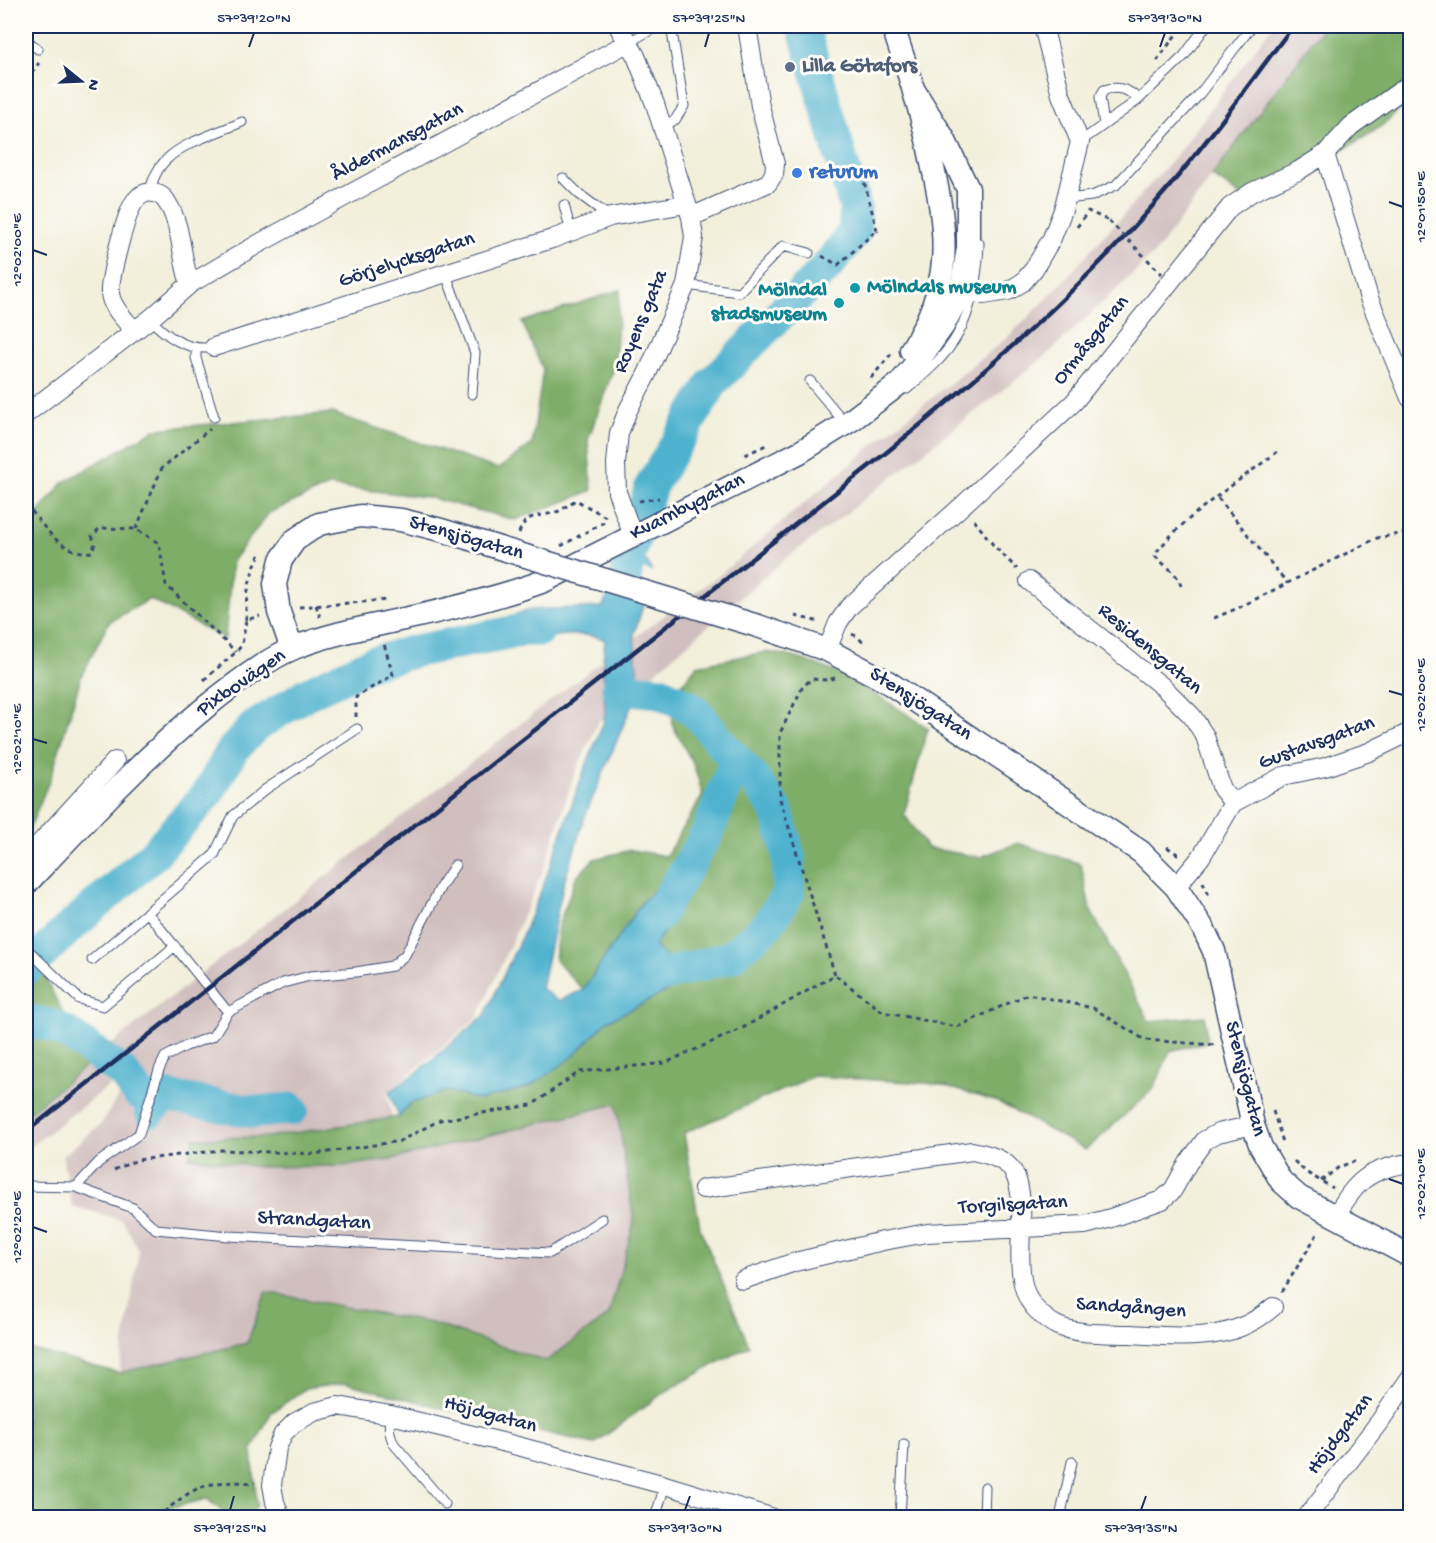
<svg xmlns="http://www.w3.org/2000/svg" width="1436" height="1543" font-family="'Gochi Hand',sans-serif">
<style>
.industrial{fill:#d1bfbf}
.forest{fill:#7ead67;stroke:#4c6e62;stroke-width:1.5}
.water{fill:#50b2cf;stroke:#367096;stroke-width:1.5}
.pier{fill:#f2efdb}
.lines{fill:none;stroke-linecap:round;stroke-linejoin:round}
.river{stroke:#50b2cf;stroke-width:33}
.service-casing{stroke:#3b4c71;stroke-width:11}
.minor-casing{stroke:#3b4c71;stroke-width:20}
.tertiary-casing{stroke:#3b4c71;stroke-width:25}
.path{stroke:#3b4c71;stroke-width:3;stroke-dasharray:4.5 4.5;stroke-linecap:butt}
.service{stroke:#fff;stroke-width:9}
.minor{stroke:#fff;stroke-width:18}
.tertiary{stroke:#fff;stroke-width:22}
.rail{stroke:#1b2f5e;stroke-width:4.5}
.tertiary-bridge-casing{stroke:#3b4c71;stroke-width:25;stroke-linecap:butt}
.path-bridge{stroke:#3b4c71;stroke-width:3;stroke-dasharray:4.5 4.5;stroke-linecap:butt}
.tertiary-bridge{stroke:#fff;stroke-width:22}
.ticks{fill:none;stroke:#1b2f5e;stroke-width:2}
.service-dot{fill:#5c6f8a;stroke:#fdfcf7;stroke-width:2}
.shop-dot{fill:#3f7fe0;stroke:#fdfcf7;stroke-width:2}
.culture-dot{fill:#0f9aa8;stroke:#fdfcf7;stroke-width:2}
.labels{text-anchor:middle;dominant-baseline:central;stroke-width:6;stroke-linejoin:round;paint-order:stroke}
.service-label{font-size:21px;font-weight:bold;fill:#4e5e75;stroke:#fdfcf7;text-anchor:start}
.street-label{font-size:21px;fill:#1b2f5e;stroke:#fdfcf7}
.shop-label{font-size:21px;font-weight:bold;fill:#366cbe;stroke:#fdfcf7;text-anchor:start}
.culture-label{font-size:21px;font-weight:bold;fill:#0d838f;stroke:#fdfcf7;text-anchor:start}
.neatline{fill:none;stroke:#1b2f5e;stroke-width:2}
.ticks-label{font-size:15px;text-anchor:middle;fill:#1b2f5e}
</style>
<rect width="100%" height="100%" fill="#fdfcf7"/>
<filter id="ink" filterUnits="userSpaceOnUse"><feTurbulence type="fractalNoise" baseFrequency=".0167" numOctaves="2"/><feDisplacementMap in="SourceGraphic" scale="12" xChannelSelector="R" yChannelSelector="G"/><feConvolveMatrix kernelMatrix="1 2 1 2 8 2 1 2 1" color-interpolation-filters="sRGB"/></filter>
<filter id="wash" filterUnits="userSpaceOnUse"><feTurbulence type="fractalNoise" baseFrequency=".008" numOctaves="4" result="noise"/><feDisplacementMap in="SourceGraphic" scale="24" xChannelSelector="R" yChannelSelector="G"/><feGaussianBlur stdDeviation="1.35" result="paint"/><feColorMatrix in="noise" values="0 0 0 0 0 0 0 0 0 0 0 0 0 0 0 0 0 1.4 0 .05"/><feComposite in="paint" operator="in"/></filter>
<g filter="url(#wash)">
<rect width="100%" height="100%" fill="#f2efdb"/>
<!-- industrial -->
<path class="industrial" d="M1272,26H1324L1156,252L1046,356L835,522L785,559L598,722L572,781L545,867L478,1017L387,1093L393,1122L267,1137L194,1138L190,1157L344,1166L389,1160L616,1104L634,1222L609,1315L546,1361L431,1323L266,1292L248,1343L119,1373L139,1250L122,1220L72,1206L62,1156L101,1124L141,1061L26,1150V1115L123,1035L569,686L723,572L873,445L1007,338L1050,296L1175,157Z"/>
<!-- forest -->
<path class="forest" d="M1324,26H1410V101L1379,128L1254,205L1212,176Z
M620,290L615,365L588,440L592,491L515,520L427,497L329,486L269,513L232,561L225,639L150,599L109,622L81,677L52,774L26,837V526L64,482L156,429L332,413L498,469L532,444L543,370L522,322Z
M765,652C826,658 878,695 928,728L904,814L927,848L980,857L1018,843L1081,864L1090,909L1149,1021L1205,1016L1207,1042L1170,1051L1154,1088L1086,1150L998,1102L938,1084L814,1076L684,1133L700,1228L749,1346L666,1391L594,1444L461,1413L346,1383L305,1389L271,1413L252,1450L257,1506L245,1517H229L207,1499L160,1510L152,1517H26V1348L119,1373L247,1343L266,1292L431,1323L546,1361L609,1315L634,1222L616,1104L389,1160L344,1166L260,1167L190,1157L194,1138L267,1137L398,1117L410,1104L446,1091L480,1100L574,1056L607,1021L672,989L683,973L654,946L678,912L643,901L583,990L555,960L558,927L576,877L594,859L631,850L666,856L703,795L694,766L672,724L674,694L697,665Z
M44,976L68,1022L104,1051L26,1115V977Z"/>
<!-- water -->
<path class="water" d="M636,554C651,560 652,571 655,587L642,609L634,634L638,681L631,707L585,816L563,886L541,988L558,1001L583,990L643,901L674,873L687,884L678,912L654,946L683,973L672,989L607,1021L574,1056L529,1087L480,1100L446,1091L410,1104L399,1117L389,1092L415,1074L485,1015L526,927L544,883L582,776L603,724L605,713L603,662L605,640C582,628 529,640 504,645L486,627L527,610L602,607L626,560Z"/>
<!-- pier -->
<path class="pier" d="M621,563L656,573L658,587L606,592Z"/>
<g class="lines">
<!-- river -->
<path class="river" d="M622,602L628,560L651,486L713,382L827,267L855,231V207L803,26
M618,688L660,692L688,706L700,717L724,747L749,773L776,809L789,856L788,893L767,926L730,957L638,982
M658,916L707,834L736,760
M26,969L68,929L153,855L208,793L232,751L254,727L308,693L372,663L416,651L523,630H539
M26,1024L33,1022L54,1026L70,1035L123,1073L139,1094
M151,1111L164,1096L255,1112L292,1109"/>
</g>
</g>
<g filter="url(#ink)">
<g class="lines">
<defs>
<path id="service" d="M26,40L38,49
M629,42L658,26
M1104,125L1100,97L1104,90C1117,86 1130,89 1138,100
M661,126L675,120L684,106L671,26
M1080,142L1138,100L1184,56L1206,26
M563,178L579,194L610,217
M149,192C153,180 157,168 167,159C184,142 220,132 242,122
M1067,199L1092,196L1116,185L1198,96L1252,26
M564,205L571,232
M445,272L475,353L472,394
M686,285L739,292L783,246L809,253
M150,319C167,337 189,352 214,347
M196,349V358L214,417
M810,381L845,423
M907,389C926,373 946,356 958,334C972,309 978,272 979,243
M26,948L79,999L103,1006L175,946
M92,960L214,855L233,816L266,789L357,729
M228,1012L283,983L310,976L356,972L392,966L405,955L441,886L455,865
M26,1186L76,1187L133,1208L156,1229L229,1236L550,1253L602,1219
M76,1187L99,1162L139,1134L159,1070L165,1057L186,1046L213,1036L228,1012L147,912
M391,1415C388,1427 389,1433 394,1444L445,1504
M655,1518L665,1485
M900,1518L904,1444
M984,1518L985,1487
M1060,1518L1072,1462"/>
<path id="minor" d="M618,26L636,56L655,104L691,217L694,237L686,285L647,374L628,410L619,433L616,463L617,492L633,536
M1325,154L1369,298L1410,398
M691,217L768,183L774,174L775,164L760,106L747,26
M950,288L984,295L1008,291L1023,282L1034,269L1052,238L1063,210L1080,142L1061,95L1043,26
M135,331C126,321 111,307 110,293C109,279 126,212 135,201C145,188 161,191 168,204C182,226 181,259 190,284
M214,347L552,239L610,217L686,204
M26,414L150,319L190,284L258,244L629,42
M1029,581L1163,687L1192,716L1205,736L1222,789L1233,803
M827,650L838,623L849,607L963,505L1074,402L1230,207L1252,192L1298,171L1325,154L1351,126L1410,84
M26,858L115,761
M1176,887L1201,857L1233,803L1283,776L1325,767L1369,752L1410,732
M703,1189L972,1151C1007,1158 1019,1167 1021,1204C1023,1234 1013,1282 1033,1306C1040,1314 1049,1322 1058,1326C1080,1335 1107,1333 1130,1334C1160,1336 1191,1339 1221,1333C1241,1329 1258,1320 1273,1307
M1335,1217C1356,1181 1368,1169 1410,1163
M743,1280L795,1262L883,1241L927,1233L1085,1225L1111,1218L1162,1200L1173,1190L1188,1163L1205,1140L1218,1133L1253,1125
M281,1518L275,1502L272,1485L277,1448L283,1434L294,1423L314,1412L338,1406L391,1415L510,1444L665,1485L774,1518
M1306,1518L1380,1421L1410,1378"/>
<path id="tertiary" d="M893,26C899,48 908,69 914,92C922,117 928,142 933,168C949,238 951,287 911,350
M758,626L827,650L886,681L1141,852L1176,887L1203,928L1214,951L1253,1125L1261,1147L1281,1181L1299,1197L1410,1256
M292,649L279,612L275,584L281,560L295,540L319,524L360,516L401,520L441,530L519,554
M26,884C84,822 141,760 207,706C232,686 265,660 294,648C329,634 367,627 404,619C451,609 498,598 544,581L800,452L853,419L890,391L900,383L921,357L943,326L961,291L968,248V189L944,139L915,92"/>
</defs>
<!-- service casing -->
<use href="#service" class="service-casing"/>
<!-- minor casing -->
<use href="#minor" class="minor-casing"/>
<!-- tertiary casing -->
<use href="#tertiary" class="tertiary-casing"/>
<!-- path -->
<path class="path" d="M1157,61L1182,26
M26,80L39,63
M862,174L877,230
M1077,227L1088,211L1109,221
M822,256L838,265L877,230L878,232
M871,378L892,353
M745,455L766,445
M1218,498L1287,583
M639,501L659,498
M26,504C44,526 60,555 92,552L95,543L92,536L100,528L136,529L159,543L166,585L236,652
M974,520L994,546L1017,569
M136,529L162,468L210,429
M519,533C526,511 541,518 559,511C565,508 570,503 576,500L606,517
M561,546L608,520
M1181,586C1177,571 1165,567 1155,556V554C1185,515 1238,482 1277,452
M316,605L320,617
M299,607L388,600
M795,616L820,622
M1214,618L1238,608L1377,538L1410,532
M246,620C245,598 250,572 261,552
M852,634L858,637L865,645
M835,678L827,680L811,679L802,688L780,733V799L835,975
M204,680L236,652L242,645L246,620L260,616
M356,717V697L393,675L384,644
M1167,847L1179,855
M1203,882L1210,898
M1273,1111L1283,1142
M1294,1161L1307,1173L1333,1188
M114,1170L137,1160L222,1150L315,1154L400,1141L440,1120L532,1105L579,1072L665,1063L741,1029L835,975L883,1012L957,1027L1028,994L1093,1008L1145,1040L1216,1045
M1321,1181L1339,1167L1355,1161
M1282,1292L1319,1231
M790,1511L814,1518
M668,1515L678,1518
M157,1518C196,1485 204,1480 255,1483"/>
<!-- service -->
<use href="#service" class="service"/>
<!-- minor -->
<use href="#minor" class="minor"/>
<!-- tertiary -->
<use href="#tertiary" class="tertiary"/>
<!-- rail -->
<path class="rail" d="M26,1132L887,452C983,374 1075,295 1156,202C1205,146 1248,85 1293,26"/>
<defs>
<path id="tertiary-bridge" d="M519,554L758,626"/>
</defs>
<!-- tertiary-bridge casing -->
<use href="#tertiary-bridge" class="tertiary-bridge-casing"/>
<!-- path-bridge -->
<path class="path-bridge" d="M1109,221L1162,274"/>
<!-- tertiary-bridge -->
<use href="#tertiary-bridge" class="tertiary-bridge"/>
</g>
</g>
<!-- ticks -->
<path class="ticks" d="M249,47L254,33M705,47L709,33M1160,47L1165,33M1389,202L1403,207M33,250L47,255M1389,691L1403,695M33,739L47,743M1389,1179L1403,1184M33,1227L47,1232M230,1510L234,1496M685,1510L690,1496M1141,1510L1146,1496"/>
<!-- markers -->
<circle class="service-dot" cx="790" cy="67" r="6"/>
<circle class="shop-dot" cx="797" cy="173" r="6"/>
<g class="culture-dot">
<circle cx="855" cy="288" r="6"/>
<circle cx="839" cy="303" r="6"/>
</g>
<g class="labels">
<!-- service labels -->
<g class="service-label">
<text x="802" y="67">Lilla Götafors</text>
</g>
<!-- street labels -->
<g class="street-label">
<text transform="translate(398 143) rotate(-28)">Åldermansgatan</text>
<text transform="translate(407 261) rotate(-18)">Görjelycksgatan</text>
<text transform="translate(642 322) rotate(-67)">Royens gata</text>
<text transform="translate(1092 341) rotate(-51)">Ormåsgatan</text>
<text transform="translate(688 508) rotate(-27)">Kvarnbygatan</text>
<text transform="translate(466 539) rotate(16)">Stensjögatan</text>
<text transform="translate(1149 650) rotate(40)">Residensgatan</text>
<text transform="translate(242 684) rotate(-35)">Pixbovägen</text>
<text transform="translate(920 705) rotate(33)">Stensjögatan</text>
<text transform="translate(1317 744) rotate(-20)">Gustavsgatan</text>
<text transform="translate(1244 1079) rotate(76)">Stensjögatan</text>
<text transform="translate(1013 1206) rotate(-3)">Torgilsgatan</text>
<text transform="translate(314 1222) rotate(3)">Strandgatan</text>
<text transform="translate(1131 1309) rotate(4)">Sandgången</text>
<text transform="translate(490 1416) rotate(15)">Höjdgatan</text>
<text transform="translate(1341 1435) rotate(-53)">Höjdgatan</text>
</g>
<!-- shop labels -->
<g class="shop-label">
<text x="809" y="173">returum</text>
</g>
<!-- culture labels -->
<g class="culture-label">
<text x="867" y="288">Mölndals museum</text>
<text x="827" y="291" text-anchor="end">Mölndal<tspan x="827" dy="24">stadsmuseum</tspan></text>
</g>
</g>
<!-- margin -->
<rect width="1436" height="1543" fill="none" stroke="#fdfcf7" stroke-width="66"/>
<!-- north arrow -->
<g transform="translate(81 81) rotate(108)" stroke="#fdfcf7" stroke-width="4.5" paint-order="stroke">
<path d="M0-4.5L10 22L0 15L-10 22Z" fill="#1b2f5e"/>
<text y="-9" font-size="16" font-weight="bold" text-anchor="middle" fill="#1b2f5e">N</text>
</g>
<rect x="33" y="33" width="1370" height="1477" class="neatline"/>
<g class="ticks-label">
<text x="254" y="22">57°39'20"N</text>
<text x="709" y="22">57°39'25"N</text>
<text x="1165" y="22">57°39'30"N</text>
<text transform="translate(1420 207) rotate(-90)" y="5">12°01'50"E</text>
<text transform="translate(16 250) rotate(-90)" y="5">12°02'00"E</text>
<text transform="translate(1420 695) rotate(-90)" y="5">12°02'00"E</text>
<text transform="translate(16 739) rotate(-90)" y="5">12°02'10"E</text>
<text transform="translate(1420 1184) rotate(-90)" y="5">12°02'10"E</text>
<text transform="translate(16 1227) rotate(-90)" y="5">12°02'20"E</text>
<text x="230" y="1532">57°39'25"N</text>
<text x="685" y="1532">57°39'30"N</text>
<text x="1141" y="1532">57°39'35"N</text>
</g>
</svg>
